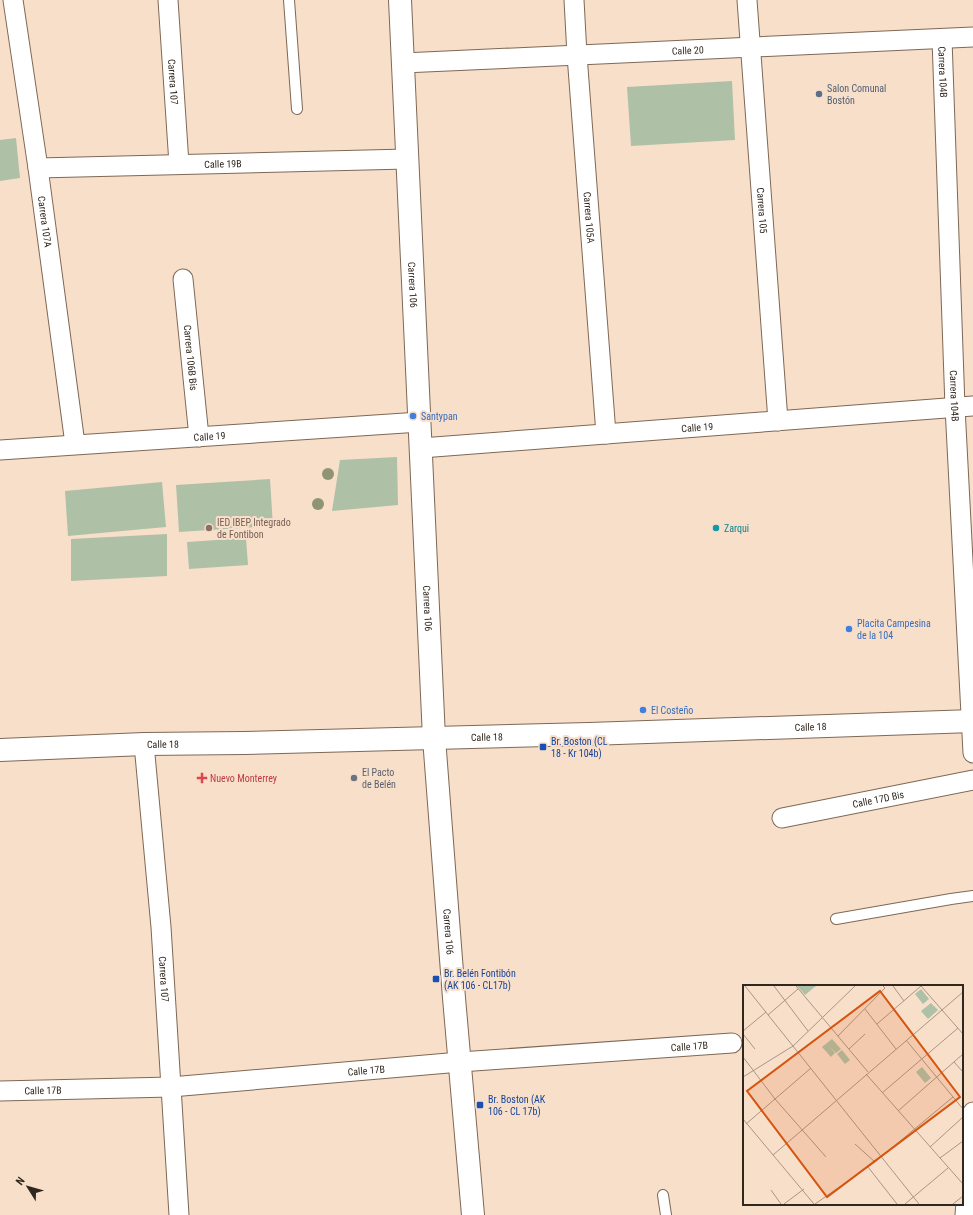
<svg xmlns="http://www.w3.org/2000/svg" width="973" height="1215" font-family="'Roboto Condensed',sans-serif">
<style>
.green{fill:#aec1a7}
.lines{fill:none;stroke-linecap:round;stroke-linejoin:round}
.lane-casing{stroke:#7e6855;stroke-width:12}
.street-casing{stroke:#7e6855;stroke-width:21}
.secondary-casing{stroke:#7e6855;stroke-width:24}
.lane{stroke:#fff;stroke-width:10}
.street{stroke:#fff;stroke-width:19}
.secondary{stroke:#fff;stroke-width:22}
.tree{fill:#8f9473}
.service-dot{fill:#5c6f8a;stroke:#f8dfca;stroke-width:1.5}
.shop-dot{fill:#3f7fe0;stroke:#f8dfca;stroke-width:1.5}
.education-dot{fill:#8d6e63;stroke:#f8dfca;stroke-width:1.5}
.culture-dot{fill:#0f9aa8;stroke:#f8dfca;stroke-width:1.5}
.transit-dot{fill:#1a4fb4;stroke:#f8dfca;stroke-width:1.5}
.health-dot{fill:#e0444e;stroke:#f8dfca;stroke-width:1.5}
.worship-dot{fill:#6b7280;stroke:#f8dfca;stroke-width:1.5}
.labels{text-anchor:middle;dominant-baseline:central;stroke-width:4;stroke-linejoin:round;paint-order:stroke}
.street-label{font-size:10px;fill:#30271f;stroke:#f8dfca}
.service-label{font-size:10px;fill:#4e5e75;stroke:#f8dfca;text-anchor:start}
.shop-label{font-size:10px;fill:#366cbe;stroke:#f8dfca;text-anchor:start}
.education-label{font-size:10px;fill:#785e54;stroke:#f8dfca;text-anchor:start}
.culture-label{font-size:10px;fill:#0d838f;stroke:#f8dfca;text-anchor:start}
.transit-label{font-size:10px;fill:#164399;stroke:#f8dfca;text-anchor:start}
.worship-label{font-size:10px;fill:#5b616d;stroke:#f8dfca;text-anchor:start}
.health-label{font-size:10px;fill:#be3a42;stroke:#f8dfca;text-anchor:start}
.inset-road{fill:none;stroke:#a89586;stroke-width:1}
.view{fill:#d6540e;fill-opacity:0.15;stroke:#d6540e;stroke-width:2}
.inset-edge{fill:none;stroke:#30271f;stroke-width:2}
</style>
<rect width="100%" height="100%" fill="#f8dfca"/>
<!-- green -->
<path class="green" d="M732,81L735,140L631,146L627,87Z
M16,138L20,178L0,181V140Z
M397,457L398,505L332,511L340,460Z
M270,479L273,526L179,532L176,485Z
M162,482L166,527L68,536L65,491Z
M167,534V576L71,581V539Z
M246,538L248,565L189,569L187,542Z"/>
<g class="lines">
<defs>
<path id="lane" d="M289,0L297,109
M836,919L951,899L973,896
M663,1195L666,1215"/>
<g id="street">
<path id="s1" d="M13,0L38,168L75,444"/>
<path id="s2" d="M168,0L179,164"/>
<path id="s3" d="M574,0L577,55L606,434"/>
<path id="s4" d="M747,0L778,421"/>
<path id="s5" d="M942,39L955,407L973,753"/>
<path id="s6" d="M403,63L973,37"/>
<path id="s7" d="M38,168L407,159"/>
<path id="s8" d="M183,279L199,437"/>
<path id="s9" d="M421,448L973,406"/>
<path id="s10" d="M0,450L420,422"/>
<path id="s11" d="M144,744L161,927L179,1215"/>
<path id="s12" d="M782,818L973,780"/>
<path id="s13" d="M0,1091L171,1087L460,1062L732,1043"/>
<path d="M965,1215L973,1112"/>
</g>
<g id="secondary">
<path id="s14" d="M400,0L434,738L454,998L473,1215"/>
<path id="s15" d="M0,750L144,744L244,743L589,734L973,721"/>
</g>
</defs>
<!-- lane casing -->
<use href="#lane" class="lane-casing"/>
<!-- street casing -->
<use href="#street" class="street-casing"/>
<!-- secondary casing -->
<use href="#secondary" class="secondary-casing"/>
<!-- lane -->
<use href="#lane" class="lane"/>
<!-- street -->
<use href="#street" class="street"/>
<!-- secondary -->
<use href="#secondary" class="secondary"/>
</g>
<!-- trees -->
<g class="tree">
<circle cx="328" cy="474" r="6"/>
<circle cx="318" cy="504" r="6"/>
</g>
<!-- markers -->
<circle class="service-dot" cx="819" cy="94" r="4"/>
<g class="shop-dot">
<circle cx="413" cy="416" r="4"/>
<circle cx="849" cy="629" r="4"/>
<circle cx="643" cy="710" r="4"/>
</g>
<circle class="education-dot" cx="209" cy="528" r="4"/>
<circle class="culture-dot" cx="716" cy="528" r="4"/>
<g class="transit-dot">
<rect x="539" y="743" width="8" height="8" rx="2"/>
<rect x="432" y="975" width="8" height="8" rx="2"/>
<rect x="476" y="1101" width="8" height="8" rx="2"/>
</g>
<path class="health-dot" d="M200 772h4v4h4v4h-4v4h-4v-4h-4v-4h4z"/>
<circle class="worship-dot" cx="354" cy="778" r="4"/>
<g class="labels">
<!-- street labels -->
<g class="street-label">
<text stroke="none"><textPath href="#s6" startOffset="285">Calle 20</textPath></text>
<text stroke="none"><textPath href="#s5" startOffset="33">Carrera 104B</textPath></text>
<text stroke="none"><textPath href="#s2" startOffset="82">Carrera 107</textPath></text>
<text stroke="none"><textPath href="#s7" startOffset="185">Calle 19B</textPath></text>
<text stroke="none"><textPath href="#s4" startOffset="211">Carrera 105</textPath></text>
<text stroke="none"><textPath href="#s3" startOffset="218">Carrera 105A</textPath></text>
<text stroke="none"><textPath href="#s1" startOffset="224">Carrera 107A</textPath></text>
<text stroke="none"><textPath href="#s14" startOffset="285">Carrera 106</textPath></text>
<text stroke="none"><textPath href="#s8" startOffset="79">Carrera 106B Bis</textPath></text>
<text stroke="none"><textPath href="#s5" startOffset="357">Carrera 104B</textPath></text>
<text stroke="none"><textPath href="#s9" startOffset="277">Calle 19</textPath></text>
<text stroke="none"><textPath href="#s10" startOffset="210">Calle 19</textPath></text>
<text stroke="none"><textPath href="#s14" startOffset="609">Carrera 106</textPath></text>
<text stroke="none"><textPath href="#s15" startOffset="811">Calle 18</textPath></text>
<text stroke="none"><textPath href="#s15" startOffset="487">Calle 18</textPath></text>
<text stroke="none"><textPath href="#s15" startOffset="163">Calle 18</textPath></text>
<text stroke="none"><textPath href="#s12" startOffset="98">Calle 17D Bis</textPath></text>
<text stroke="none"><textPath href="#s14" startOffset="933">Carrera 106</textPath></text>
<text stroke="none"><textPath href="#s11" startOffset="236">Carrera 107</textPath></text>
<text stroke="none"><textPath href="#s13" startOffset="691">Calle 17B</textPath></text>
<text stroke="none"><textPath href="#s13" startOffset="367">Calle 17B</textPath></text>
<text stroke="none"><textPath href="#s13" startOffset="43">Calle 17B</textPath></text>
</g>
<!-- service labels -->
<g class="service-label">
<text x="827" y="88">Salon Comunal<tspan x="827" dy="12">Bostón</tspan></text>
</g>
<!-- shop labels -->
<g class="shop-label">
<text x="421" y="416">Santypan</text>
<text x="857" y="623">Placita Campesina<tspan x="857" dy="12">de la 104</tspan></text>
<text x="651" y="710">El Costeño</text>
</g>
<!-- education labels -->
<g class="education-label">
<text x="217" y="522">IED IBEP Integrado<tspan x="217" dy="12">de Fontibon</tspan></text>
</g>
<!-- culture labels -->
<g class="culture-label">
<text x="724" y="528">Zarqui</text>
</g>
<!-- transit labels -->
<g class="transit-label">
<text x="551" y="741">Br. Boston (CL<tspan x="551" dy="12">18 - Kr 104b)</tspan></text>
<text x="444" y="973">Br. Belén Fontibón<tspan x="444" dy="12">(AK 106 - CL17b)</tspan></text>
<text x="488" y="1099">Br. Boston (AK<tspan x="488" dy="12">106 - CL 17b)</tspan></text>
</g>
<!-- worship labels -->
<g class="worship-label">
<text x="362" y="772">El Pacto<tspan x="362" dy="12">de Belén</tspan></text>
</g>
<!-- health labels -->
<g class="health-label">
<text x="210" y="778">Nuevo Monterrey</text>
</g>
</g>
<!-- overview -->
<g transform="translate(743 985)">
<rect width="220" height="220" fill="#f8dfca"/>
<path d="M54,1H81H73L62,10ZM178,4L186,14L180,19L172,9ZM188,18L195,25L185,34L178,26ZM89,54L98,64L93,68L86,61L92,68L88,72L79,62ZM99,65L107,75L102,79L94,69ZM179,82L188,93L182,98L173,87Z" fill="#aec1a7"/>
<path class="inset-road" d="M2,1L176,219M31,1L65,46M53,1L125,87M150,1L161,16M178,1L220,49M122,24L153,64M25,30L55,4M134,39L178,1M0,46L23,27M0,49L12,64M95,51L142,3L140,1M163,55L220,124M106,64L122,49M0,72L32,114L83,172M211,77L220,87M123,89L220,199M0,92L50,61L112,1M139,108L215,43M155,126L220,69M0,134L71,219M3,139L68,83M112,159L132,177M187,162L220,132M30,170L220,7M197,173L220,156M125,182L154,219M28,205L38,219M41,219L61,204M72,219L132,177L210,112M162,219L205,183M210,219L220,211"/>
<path class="view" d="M137,6L217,112L84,212L4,106Z"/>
<rect width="220" height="220" class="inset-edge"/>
</g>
<!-- north arrow -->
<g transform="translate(28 1187) rotate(307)" stroke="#f8dfca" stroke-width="3" paint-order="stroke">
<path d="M0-3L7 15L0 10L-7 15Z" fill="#30271f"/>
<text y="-6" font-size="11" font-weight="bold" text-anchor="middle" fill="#30271f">N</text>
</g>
</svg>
